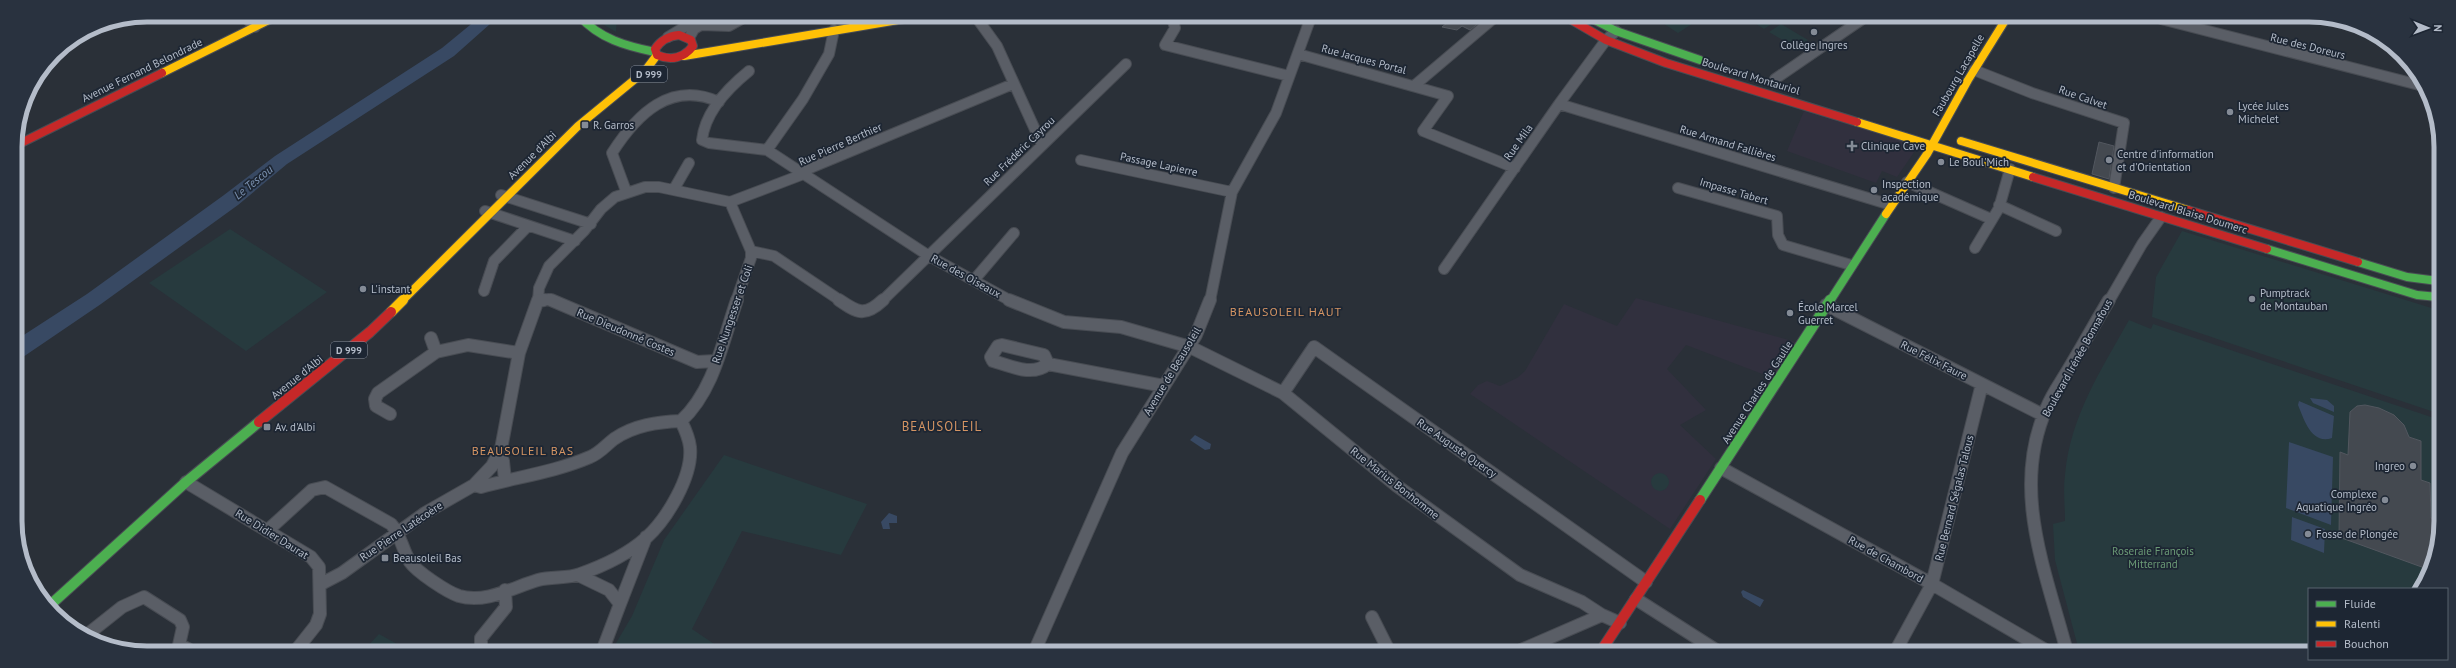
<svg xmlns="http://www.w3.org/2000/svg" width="2456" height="668" font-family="'PT Sans',sans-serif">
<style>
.medical{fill:#31303e}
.green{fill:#273a3e}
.water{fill:#384963}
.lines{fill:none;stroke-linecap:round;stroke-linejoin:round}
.river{fill:#384963;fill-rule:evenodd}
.building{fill:#444950;stroke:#52575f}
.street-far1-casing{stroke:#484c53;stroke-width:12}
.street-casing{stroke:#484c53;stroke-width:14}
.fast-far1-casing{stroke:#484c53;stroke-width:10}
.fast-casing{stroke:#484c53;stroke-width:12}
.slow-far1-casing{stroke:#484c53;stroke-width:10}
.slow-casing{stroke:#484c53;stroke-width:12}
.jam-far1-casing{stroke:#484c53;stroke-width:10}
.jam-casing{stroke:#484c53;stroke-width:12}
.street-far1{stroke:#5a5e66;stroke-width:10}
.street{stroke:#5a5e66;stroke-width:12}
.fast-far1{stroke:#4caf50;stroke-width:8}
.fast{stroke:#4caf50;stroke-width:10}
.slow-far1{stroke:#ffc107;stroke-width:8}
.slow{stroke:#ffc107;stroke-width:10}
.jam-far1{stroke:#c62828;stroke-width:8}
.jam{stroke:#c62828;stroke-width:10}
.poi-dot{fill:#848b96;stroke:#1d2633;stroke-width:1.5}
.labels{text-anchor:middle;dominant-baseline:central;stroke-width:3.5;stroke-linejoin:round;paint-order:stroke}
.shield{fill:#1d2633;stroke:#878f9c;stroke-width:1}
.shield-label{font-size:10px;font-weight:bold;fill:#b4bcc9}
.poi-label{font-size:11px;fill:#b4bcc9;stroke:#1d2633;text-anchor:start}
.street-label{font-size:11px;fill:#b4bcc9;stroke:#1d2633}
.park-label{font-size:11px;fill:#6b9a76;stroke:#1d2633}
.water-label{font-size:12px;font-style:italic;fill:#7c92b1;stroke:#1d2633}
.neighbourhood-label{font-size:12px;letter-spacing:1px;fill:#d59563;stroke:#1d2633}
.quarter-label{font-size:13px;letter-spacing:1px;fill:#d59563;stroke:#1d2633}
.rim{fill:none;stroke:#b4bcc9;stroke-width:5}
</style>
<rect width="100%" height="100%" fill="#2a3038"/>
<!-- medical -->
<path class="medical" d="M1804,111L1914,144L1917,148L1897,177L1882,171L1876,183L1787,151Z
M1636,298L1796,342L1773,378L1686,345L1667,369L1706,410L1680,425L1716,459L1670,529L1470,394L1478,385L1487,381L1500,386L1517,378L1525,371L1564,304L1617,326Z"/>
<!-- green -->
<path class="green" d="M589,16H617L616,32Z
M1655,18H1701L1678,33Z
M1747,18H1771L1776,21L1764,29Z
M1781,24L1808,40L1796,48L1769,32Z
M230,229L327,292L246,351L149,283Z
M2182,231L2438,310L2437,413L2152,317L2156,277Z
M2129,320L2151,329L2153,324L2437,419V555L2421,589H2309V653L2079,651L2055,560L2053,524L2065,521C2065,506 2063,490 2065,475C2070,417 2101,370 2129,320Z
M724,455L867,504L841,555L742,531L692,629L723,650H612L632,616L664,540Z
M1651 482a9 9 0 1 1 18 0a9 9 0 1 1-18 0Z
M379,634L406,649H365Z"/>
<!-- water -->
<path class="water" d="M2310,398L2327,400L2334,406V412L2313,403Z
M2299,401L2334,416L2332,438C2311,445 2304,419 2298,405Z
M1195,435L1211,444L1210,449L1205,450L1190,440Z
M2289,442L2333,457L2331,525L2286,508Z
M889,513L897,516V523H889L890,529H883L881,522Z
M2292,517L2325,529L2324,553L2291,540Z
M1743,590L1764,600L1760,607L1743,597L1741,592Z"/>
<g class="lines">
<!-- river -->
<path class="river" d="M481,16H499L454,56L287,164L238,205L101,304L23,357L16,359V340L87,294L224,195L275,156L442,48Z"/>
</g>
<!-- building -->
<path class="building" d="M1436,18H1485L1470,30L1462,26L1457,30L1442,27L1447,23Z
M2099,142L2114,146L2109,179L2092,174Z
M2365,405L2379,408L2394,415L2404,425L2409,437L2421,441V480L2430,483L2431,518L2437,520V555L2430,570L2339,537L2340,452L2348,455L2350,412L2357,406Z"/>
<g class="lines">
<defs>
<path id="street-far1" d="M243,15L255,27
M976,17L997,46L1042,145
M1168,17L1173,21L1175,28L1165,45L1289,76
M2161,19L2427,87
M701,25L729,26L747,16
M834,30L829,54L803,99L767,150L929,256L1011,301
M668,37L686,26L701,25L694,29L689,38
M1298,54L1448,96L1423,131L1515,168
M1974,70L2032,93L2124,123L2114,188
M749,71C728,88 705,112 702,140L709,143L767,150
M1774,83L1775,79L1864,18
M1415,85L1494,18
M1559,104L1891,205
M1081,160L1232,192
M1907,182L1991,219
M1678,188L1777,216L1778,235L1783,245L1851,265
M674,189L689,163
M626,191L612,153C637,114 671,80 719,102
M501,195L591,224
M730,202L751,251V258L736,301
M1999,205L2056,231
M485,211L575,241
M1975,248L1999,208L2010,169
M751,251L774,256L841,301
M1444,269L1559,104L1606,40L1616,31
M974,280L1014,233
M484,291L494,261L528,226
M538,301L539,288L549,266L584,231L601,209L615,197L645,187H659L730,202L801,175L808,169L1013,84
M539,301L549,299L553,301
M882,301L1126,64
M1210,301L1232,192L1276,113L1311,17
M2109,301L2142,244L2161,217"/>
<path id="street" d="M551,300L697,362L715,361
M839,300C858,313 865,317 883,300
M1009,300L1064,322L1121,327L1190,347L1283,393L1397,486L1520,575L1582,602L1602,615
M538,301L544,300
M1826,305L2043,415
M431,338L436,352
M1002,345L1044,355L1048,364C1032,377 1011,366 993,361L991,357L998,346Z
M1048,364L1164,386
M1283,393L1314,347L1646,582
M390,414L376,406L375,399L378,393L436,352L468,345L519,353
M681,421C714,391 723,340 737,300
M497,459L503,461L505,480
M1721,468L1932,584L2049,652
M186,482L311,557L319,567L320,614L316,625L297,649
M474,485L481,487C517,477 555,472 590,457C600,453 606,445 614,439C634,425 658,422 681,421
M267,531L312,490L325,487L391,524C401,535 402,549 410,562C417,572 447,592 459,596C486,604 514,587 538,580C552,576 567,579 580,574C603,566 628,554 646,538C667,519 693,476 690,447C689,438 685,429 681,421
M578,575L609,590L620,604L603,649
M321,584L342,573L425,513L474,485L492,466L501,449L519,353L538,300
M1636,599L1719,652
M620,604L646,537
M1372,617L1389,651
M88,634L122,607L144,597L180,620L183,627L179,645L188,649
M481,649V638L506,607L505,590
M1035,650L1122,453L1196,335L1210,300
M1519,651L1602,615L1620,623
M1895,652L1932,584L1982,384
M2067,652C2046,572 2010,489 2047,407C2052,394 2061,382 2068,370C2082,347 2095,323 2109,300"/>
<path id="fast-far1" d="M579,16C600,39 626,46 655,52
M1591,18L1616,31L1700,60
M2267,249L2417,295L2438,297
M2358,262L2407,277L2438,281
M1830,301L1886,214"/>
<path id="fast" d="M1700,500L1830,300
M48,607L186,482L259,422"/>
<path id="slow-far1" d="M684,56L916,17
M162,73L279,15
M1857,122L2033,177
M1961,141L2188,210
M1886,214L1927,154L1968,80L2006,19
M402,301L578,126L645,71L657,55"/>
<path id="slow" d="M391,312L403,300"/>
<path id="jam-far1" d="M1568,18L1606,40L1666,63L1857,122
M679,35L691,40L693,46C684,58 671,61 657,55L655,49C661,40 668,36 679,35Z
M15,146L162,73
M2033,177L2267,249
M2188,210L2358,262"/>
<path id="jam" d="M259,422L370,332L391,312
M1601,651L1700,500"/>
</defs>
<!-- street-far1 casing -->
<use href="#street-far1" class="street-far1-casing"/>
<!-- street casing -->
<use href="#street" class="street-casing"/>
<!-- fast-far1 casing -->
<use href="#fast-far1" class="fast-far1-casing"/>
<!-- fast casing -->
<use href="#fast" class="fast-casing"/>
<!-- slow-far1 casing -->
<use href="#slow-far1" class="slow-far1-casing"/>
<!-- slow casing -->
<use href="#slow" class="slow-casing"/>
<!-- jam-far1 casing -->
<use href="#jam-far1" class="jam-far1-casing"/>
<!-- jam casing -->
<use href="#jam" class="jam-casing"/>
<!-- street-far1 -->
<use href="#street-far1" class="street-far1"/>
<!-- street -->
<use href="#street" class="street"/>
<!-- fast-far1 -->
<use href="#fast-far1" class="fast-far1"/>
<!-- fast -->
<use href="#fast" class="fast"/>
<!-- slow-far1 -->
<use href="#slow-far1" class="slow-far1"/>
<!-- slow -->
<use href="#slow" class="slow"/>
<!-- jam-far1 -->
<use href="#jam-far1" class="jam-far1"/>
<!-- jam -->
<use href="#jam" class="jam"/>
</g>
<!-- markers -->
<g class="poi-dot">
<circle cx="1814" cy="32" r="4"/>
<circle cx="2230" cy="112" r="4"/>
<rect x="581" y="121" width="8" height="8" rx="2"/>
<path d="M1850 140h4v4h4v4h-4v4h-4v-4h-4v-4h4z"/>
<circle cx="2109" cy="160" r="4"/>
<circle cx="1941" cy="162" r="4"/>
<circle cx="1874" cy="190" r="4"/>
<circle cx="363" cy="289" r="4"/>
<circle cx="2252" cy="299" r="4"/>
<circle cx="1790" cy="313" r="4"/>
<rect x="263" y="423" width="8" height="8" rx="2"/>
<circle cx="2413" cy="466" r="4"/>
<circle cx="2385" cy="500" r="4"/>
<circle cx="2308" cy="534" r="4"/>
<rect x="381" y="554" width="8" height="8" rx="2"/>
</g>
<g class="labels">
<!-- shield labels -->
<g class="shield">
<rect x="631" y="66" width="36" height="16" rx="3"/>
<rect x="331" y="342" width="36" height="16" rx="3"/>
</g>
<g class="shield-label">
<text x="649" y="74">D 999</text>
<text x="349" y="350">D 999</text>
</g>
<!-- poi labels -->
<g class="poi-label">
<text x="1814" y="45" text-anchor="middle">Collège Ingres</text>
<text x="2238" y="106">Lycée Jules<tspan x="2238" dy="13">Michelet</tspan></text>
<text x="593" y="125">R. Garros</text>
<text x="1861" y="146">Clinique Cave</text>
<text x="2117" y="154">Centre d'information<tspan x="2117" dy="13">et d'Orientation</tspan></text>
<text x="1949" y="162">Le Boul'Mich</text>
<text x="1882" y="184">Inspection<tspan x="1882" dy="13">académique</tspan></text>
<text x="371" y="289">L'instant</text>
<text x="2260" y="293">Pumptrack<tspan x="2260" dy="13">de Montauban</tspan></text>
<text x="1798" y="307">École Marcel<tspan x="1798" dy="13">Guerret</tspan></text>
<text x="275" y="427">Av. d'Albi</text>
<text x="2405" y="466" text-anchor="end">Ingreo</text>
<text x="2377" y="494" text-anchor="end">Complexe<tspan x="2377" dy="13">Aquatique Ingréo</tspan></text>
<text x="2316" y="534">Fosse de Plongée</text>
<text x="393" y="558">Beausoleil Bas</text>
</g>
<!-- street labels -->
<g class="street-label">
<text transform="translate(2308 46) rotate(14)">Rue des Doreurs</text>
<text transform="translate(1364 59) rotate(15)">Rue Jacques Portal</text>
<text transform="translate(142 70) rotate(-26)">Avenue Fernand Belondrade</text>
<text transform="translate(1958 75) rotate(-60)">Faubourg Lacapelle</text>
<text transform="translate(1751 76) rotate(17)">Boulevard Montauriol</text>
<text transform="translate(2083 97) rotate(19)">Rue Calvet</text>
<text transform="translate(1518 142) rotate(-55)">Rue Mila</text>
<text transform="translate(1728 143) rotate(17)">Rue Armand Fallières</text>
<text transform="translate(840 144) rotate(-24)">Rue Pierre Berthier</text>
<text transform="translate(1019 151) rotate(-44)">Rue Frédéric Cayrou</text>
<text transform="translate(532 155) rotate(-45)">Avenue d'Albi</text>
<text transform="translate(1159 164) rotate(12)">Passage Lapierre</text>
<text transform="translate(1734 191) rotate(16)">Impasse Tabert</text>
<text transform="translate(2188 212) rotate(17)">Boulevard Blaise Doumerc</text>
<text transform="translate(966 276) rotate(29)">Rue des Oiseaux</text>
<text transform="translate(732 314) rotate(-71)">Rue Nungesser et Coli</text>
<text transform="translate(626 332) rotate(23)">Rue Dieudonné Costes</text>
<text transform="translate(2077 358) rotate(-61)">Boulevard Irénée Bonnafous</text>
<text transform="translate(1934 360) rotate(27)">Rue Félix Faure</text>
<text transform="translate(1172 371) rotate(-59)">Avenue de Beausoleil</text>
<text transform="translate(297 377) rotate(-39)">Avenue d'Albi</text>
<text transform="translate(1757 392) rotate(-57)">Avenue Charles de Gaulle</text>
<text transform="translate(1457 448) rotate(35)">Rue Auguste Quercy</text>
<text transform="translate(1395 483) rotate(38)">Rue Marius Bonhomme</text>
<text transform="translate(1954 498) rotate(-76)">Rue Bernard Ségalas Talous</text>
<text transform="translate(401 531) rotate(-34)">Rue Pierre Latécoère</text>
<text transform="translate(272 534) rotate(32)">Rue Didier Daurat</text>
<text transform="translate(1886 559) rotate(29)">Rue de Chambord</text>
</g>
<!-- park labels -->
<g class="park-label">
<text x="2153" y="551">Roseraie François<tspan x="2153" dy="13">Mitterrand</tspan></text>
</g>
<!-- water labels -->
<g class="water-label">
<text transform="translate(253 182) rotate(-39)">Le Tescou</text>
</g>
<!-- neighbourhood labels -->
<g class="neighbourhood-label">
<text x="1286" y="311">BEAUSOLEIL HAUT</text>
<text x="523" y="450">BEAUSOLEIL BAS</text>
</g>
<!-- quarter labels -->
<g class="quarter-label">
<text x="942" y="426">BEAUSOLEIL</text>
</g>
</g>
<!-- crop -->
<path d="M0 0H2456V668H0ZM147 22H2309A125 125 0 0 1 2434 147V521A125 125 0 0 1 2309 646H147A125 125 0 0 1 22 521V147A125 125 0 0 1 147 22Z" fill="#29323f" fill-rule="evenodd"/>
<path class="rim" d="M147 22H2309A125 125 0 0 1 2434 147V521A125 125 0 0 1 2309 646H147A125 125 0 0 1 22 521V147A125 125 0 0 1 147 22Z"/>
<!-- legend -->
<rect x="2308" y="588" width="140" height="72" fill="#1d2633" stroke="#59626f"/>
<rect x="2316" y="601" width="20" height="6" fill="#4caf50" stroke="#59626f"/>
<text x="2344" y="608" font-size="12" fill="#b4bcc9">Fluide</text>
<rect x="2316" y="621" width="20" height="6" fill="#ffc107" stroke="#59626f"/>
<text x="2344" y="628" font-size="12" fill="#b4bcc9">Ralenti</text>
<rect x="2316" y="641" width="20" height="6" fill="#c62828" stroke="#59626f"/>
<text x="2344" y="648" font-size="12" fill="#b4bcc9">Bouchon</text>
<!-- north arrow -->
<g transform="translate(2428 28) rotate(91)" stroke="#1d2633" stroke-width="3" paint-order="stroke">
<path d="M0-3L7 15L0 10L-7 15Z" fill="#b4bcc9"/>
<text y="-6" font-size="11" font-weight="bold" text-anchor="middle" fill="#b4bcc9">N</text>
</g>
</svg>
